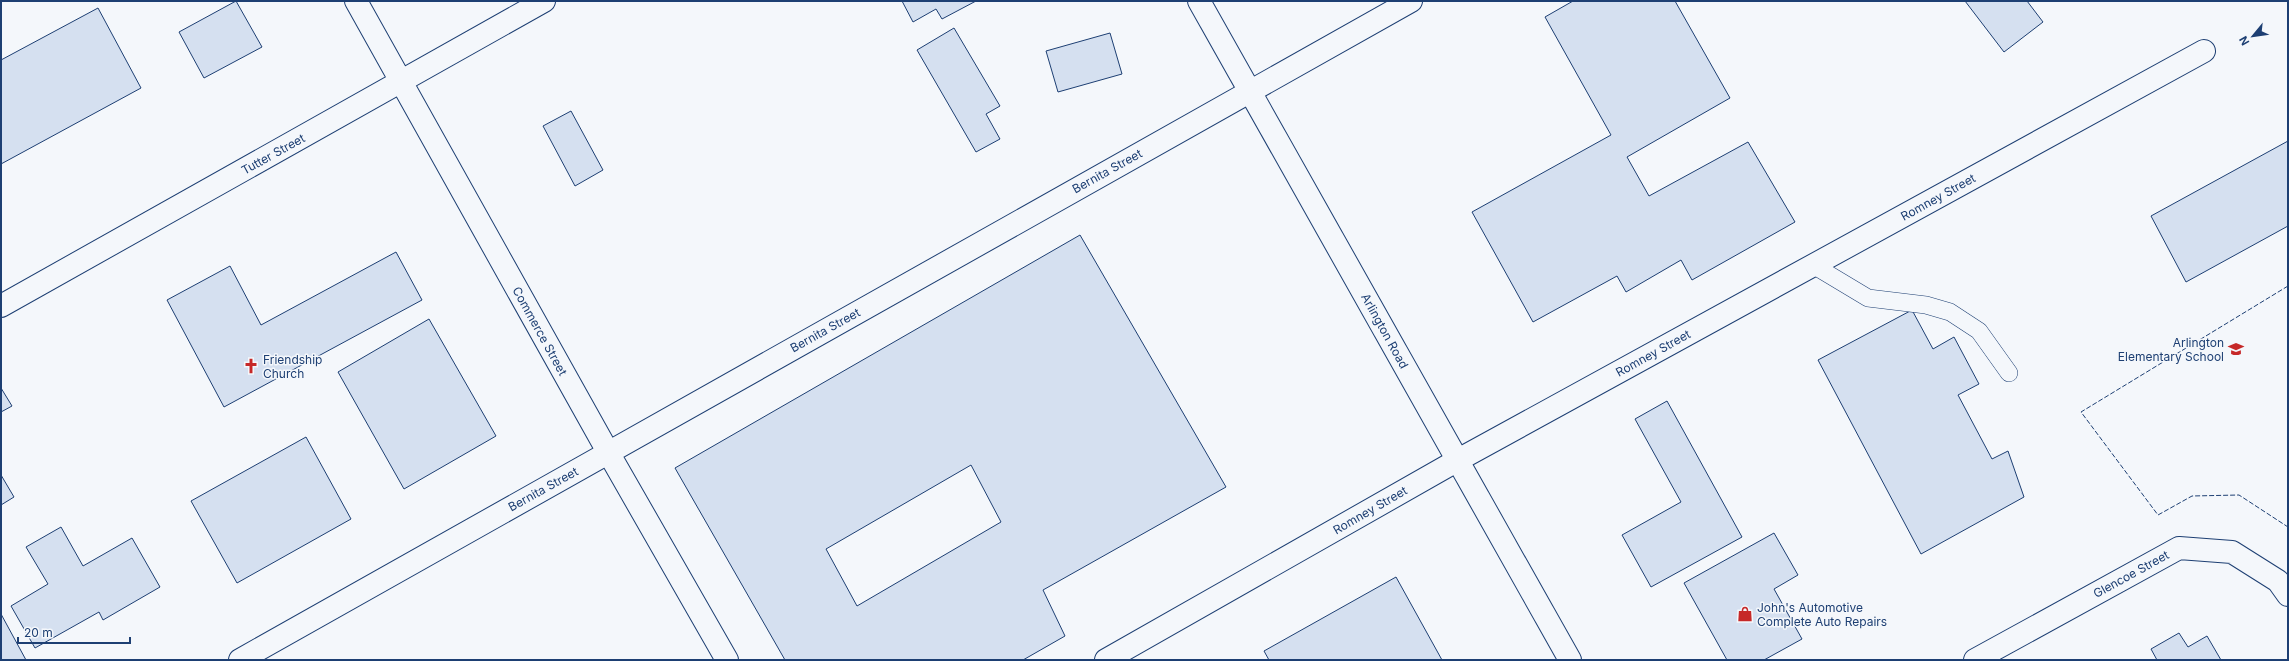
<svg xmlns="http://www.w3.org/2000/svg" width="2289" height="661" font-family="Inter,sans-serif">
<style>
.building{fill:#d5e0f0;stroke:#1d3f73;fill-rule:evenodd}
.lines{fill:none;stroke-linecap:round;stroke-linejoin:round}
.service-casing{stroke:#1d3f73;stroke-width:18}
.minor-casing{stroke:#1d3f73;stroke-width:24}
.secondary-casing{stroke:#1d3f73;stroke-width:24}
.service{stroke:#f4f7fb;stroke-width:17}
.minor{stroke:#f4f7fb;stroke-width:22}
.secondary{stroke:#f4f7fb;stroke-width:22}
.fence{stroke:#1d3f73;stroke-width:1;stroke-dasharray:5 2;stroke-linecap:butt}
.labels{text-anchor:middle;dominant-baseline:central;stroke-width:3;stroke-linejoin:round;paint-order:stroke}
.street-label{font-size:12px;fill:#1d3f73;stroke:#f4f7fb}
.poi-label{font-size:12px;fill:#1d3f73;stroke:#f4f7fb;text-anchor:start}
</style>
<rect width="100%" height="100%" fill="#f4f7fb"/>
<!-- building -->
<path class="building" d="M236,1L262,47L204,78L179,32Z
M902,1H976L942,19L936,9L913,22Z
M1573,1H1675L1730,98L1627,157L1649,196L1748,142L1795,222L1692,280L1681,260L1626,292L1617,276L1533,322L1472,212L1611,135L1545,17Z
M1965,1H2027L2043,22L2004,52Z
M98,8L141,88L1,164V60Z
M954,28L1000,106L986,114L1000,139L976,152L917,50Z
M1110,33L1122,74L1058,92L1046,51Z
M571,111L603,170L575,186L543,126Z
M2288,141V226L2186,282L2151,216Z
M1080,235L1226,487L1043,590L1065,636L1023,660H785L675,468ZM971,465L1001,522L857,606L826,549Z
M396,252L422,300L224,407L167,300L230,266L261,325Z
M1912,310L1933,349L1954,337L1979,384L1958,395L1992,459L2008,451L2024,497L1921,554L1818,360Z
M429,319L496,436L404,489L338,372Z
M1,388L12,406L1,412Z
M1667,401L1742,537L1651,587L1622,535L1681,502L1635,419Z
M306,437L351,519L237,583L191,501Z
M1,475L14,497L1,505Z
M61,527L83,566L132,538L160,587L103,620L99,612L35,648L11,606L48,584L26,547Z
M1774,533L1798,575L1774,589L1802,639L1764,660H1727L1684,583Z
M1396,577L1442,660H1269L1264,651Z
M1,614L26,660H1Z
M2179,633L2188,647L2207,636L2221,660H2157L2151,649Z"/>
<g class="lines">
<defs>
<path id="service" d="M1813,265L1868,298L1926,305L1950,312L1979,331L2009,373"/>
<path id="minor" d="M356,1L608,452L727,660
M1,306L544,1
M240,660L1411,1
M1106,660L1458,460L2204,51
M1975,660L2179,548L2232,552L2278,581L2288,595"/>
<path id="secondary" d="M1199,1L1570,660"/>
</defs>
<!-- service casing -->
<use href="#service" class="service-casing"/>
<!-- minor casing -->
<use href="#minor" class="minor-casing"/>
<!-- secondary casing -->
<use href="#secondary" class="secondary-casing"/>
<!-- service -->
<use href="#service" class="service"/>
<!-- minor -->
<use href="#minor" class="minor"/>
<!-- secondary -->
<use href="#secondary" class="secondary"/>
<!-- fence -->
<path class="fence" d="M2288,286L2081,412L2158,515L2192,496L2239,495L2288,527"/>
</g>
<!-- icons -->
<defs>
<symbol id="school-bare" viewBox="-9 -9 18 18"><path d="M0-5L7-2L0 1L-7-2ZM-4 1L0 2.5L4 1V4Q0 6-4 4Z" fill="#c62828" stroke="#f4f7fb" stroke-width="2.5" paint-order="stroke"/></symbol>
<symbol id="church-bare" viewBox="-9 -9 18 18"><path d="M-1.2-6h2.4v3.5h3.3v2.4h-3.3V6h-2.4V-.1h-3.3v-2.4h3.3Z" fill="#c62828" stroke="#f4f7fb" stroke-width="2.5" paint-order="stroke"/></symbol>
<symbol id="shop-bare" viewBox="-9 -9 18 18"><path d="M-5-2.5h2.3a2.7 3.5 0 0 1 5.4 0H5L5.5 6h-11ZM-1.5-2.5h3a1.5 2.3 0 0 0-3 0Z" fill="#c62828" stroke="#f4f7fb" stroke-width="2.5" paint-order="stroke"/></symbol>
</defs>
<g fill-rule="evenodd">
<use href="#school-bare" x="2225" y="338" width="22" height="22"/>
<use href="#church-bare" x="240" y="355" width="22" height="22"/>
<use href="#shop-bare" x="1734" y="603" width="22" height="22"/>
</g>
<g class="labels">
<!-- street labels -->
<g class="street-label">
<text transform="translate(273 154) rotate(-29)">Tutter Street</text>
<text transform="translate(1107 171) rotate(-29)">Bernita Street</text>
<text transform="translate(1938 197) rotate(-29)">Romney Street</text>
<text transform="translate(825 330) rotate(-29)">Bernita Street</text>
<text transform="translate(540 331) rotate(61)">Commerce Street</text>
<text transform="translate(1385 331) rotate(61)">Arlington Road</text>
<text transform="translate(1653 353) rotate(-29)">Romney Street</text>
<text transform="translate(543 489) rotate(-29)">Bernita Street</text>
<text transform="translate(1370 510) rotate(-30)">Romney Street</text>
<text transform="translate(2131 574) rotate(-29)">Glencoe Street</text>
</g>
<!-- poi labels -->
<g class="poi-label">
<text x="2224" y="342" text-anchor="end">Arlington<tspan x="2224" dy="14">Elementary School</tspan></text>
<text x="263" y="359">Friendship<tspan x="263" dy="14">Church</tspan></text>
<text x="1757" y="607">John's Automotive<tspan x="1757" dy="14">Complete Auto Repairs</tspan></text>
</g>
</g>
<!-- border -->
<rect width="2289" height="661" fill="none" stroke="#1d3f73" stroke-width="4"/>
<!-- north arrow -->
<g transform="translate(2253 36) rotate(241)" stroke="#f4f7fb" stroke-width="3" paint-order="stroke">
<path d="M0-3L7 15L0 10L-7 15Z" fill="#1d3f73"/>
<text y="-6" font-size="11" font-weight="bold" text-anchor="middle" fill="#1d3f73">N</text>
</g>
<!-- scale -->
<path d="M18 637v6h112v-6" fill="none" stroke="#1d3f73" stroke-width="2"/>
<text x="24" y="637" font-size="12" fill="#1d3f73" stroke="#f4f7fb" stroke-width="3" paint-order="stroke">20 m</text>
</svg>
